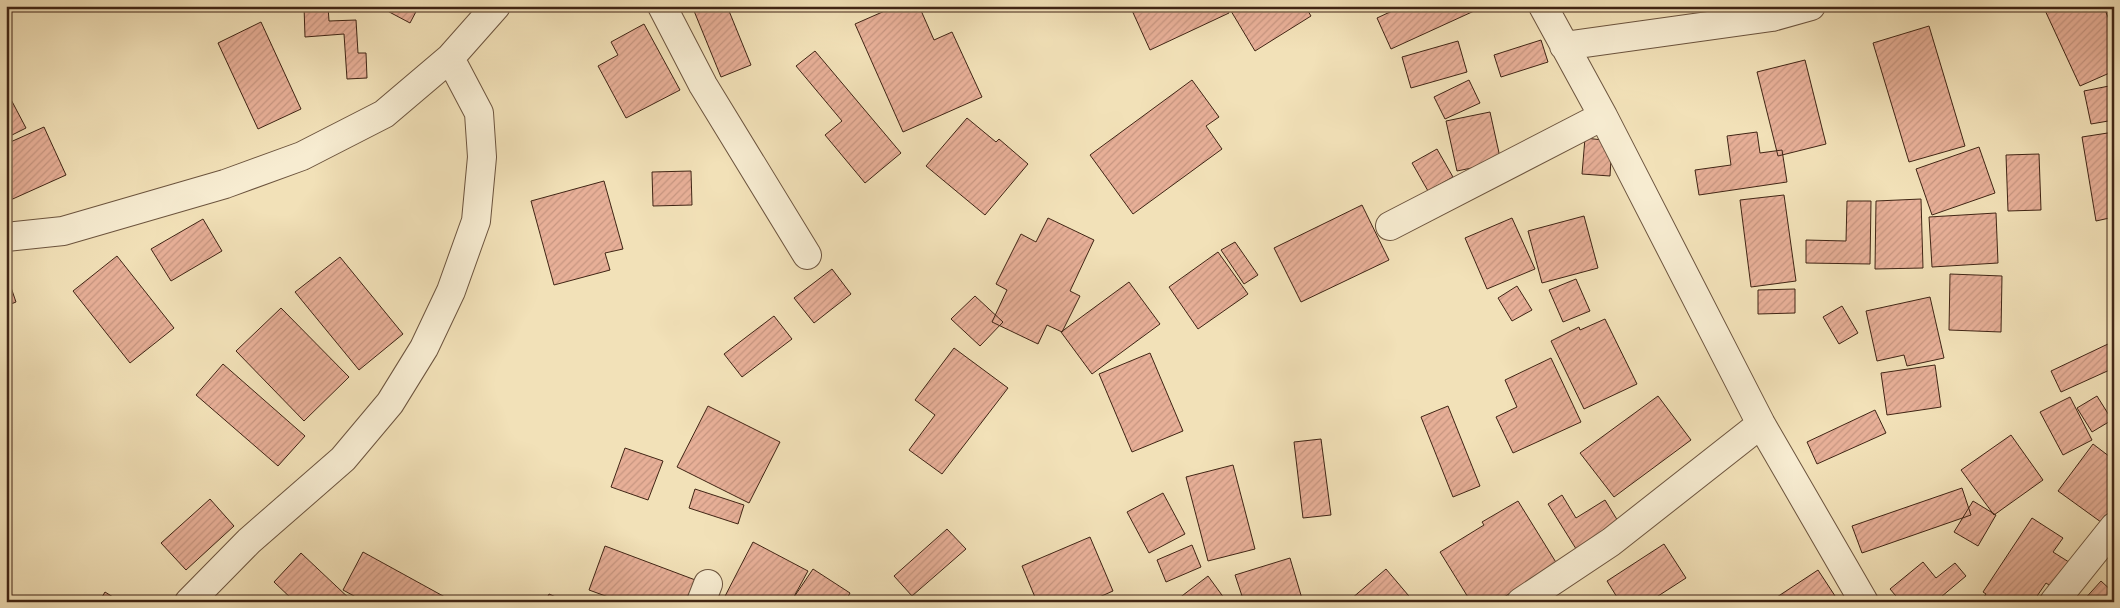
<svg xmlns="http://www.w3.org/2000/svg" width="2120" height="608" font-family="'IM FELL Great Primer',serif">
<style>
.building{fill:url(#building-hatch);stroke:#402515}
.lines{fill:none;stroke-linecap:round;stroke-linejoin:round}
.street-casing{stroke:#6c543e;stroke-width:30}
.street{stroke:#f7ecd1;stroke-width:28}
</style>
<defs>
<pattern id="building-hatch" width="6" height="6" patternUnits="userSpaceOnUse" patternTransform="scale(1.25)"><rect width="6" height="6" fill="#e7af97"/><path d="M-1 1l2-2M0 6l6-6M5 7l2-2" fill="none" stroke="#c79681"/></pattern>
</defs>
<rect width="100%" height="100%" fill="#f2e1b8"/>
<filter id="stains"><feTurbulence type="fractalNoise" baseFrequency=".004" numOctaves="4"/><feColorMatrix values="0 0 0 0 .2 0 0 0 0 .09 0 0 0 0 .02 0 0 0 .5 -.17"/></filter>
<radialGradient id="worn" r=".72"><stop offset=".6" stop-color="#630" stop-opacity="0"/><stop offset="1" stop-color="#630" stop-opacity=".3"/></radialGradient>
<!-- building -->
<path class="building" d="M304,6H328L329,21L356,20L358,53H366L367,78L347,79L344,34L305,37Z
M378,6H419L410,23Z
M692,6H727L751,65L721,77Z
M896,6H919L934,40L952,32L982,97L903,132L855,24Z
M1130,6H1226L1229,13L1150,50Z
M1228,6H1305L1311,16L1255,51Z
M1403,6H1485L1391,49L1377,18Z
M2043,6H2103L2114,30V71L2080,86Z
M261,22L301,109L258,129L218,43Z
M644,24L680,90L626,118L598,66L618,55L611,42Z
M1929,26L1965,146L1909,162L1873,43Z
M1541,40L1548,62L1501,77L1494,55Z
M1458,41L1467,72L1411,88L1402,57Z
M815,51L901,153L865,183L825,135L842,121L796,66Z
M1805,60L1826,144L1778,156L1757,72Z
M1192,80L1219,117L1206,126L1222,149L1133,214L1090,155Z
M1469,80L1480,103L1445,119L1434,97Z
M2114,85V120L2091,124L2084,91Z
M6,90L26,128L6,138Z
M1490,112L1501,162L1457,171L1446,121Z
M967,118L996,142L999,139L1028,164L985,215L926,166Z
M44,127L66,175L6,202V144Z
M1757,132L1760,153L1782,150L1787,182L1699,195L1695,170L1731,165L1727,136Z
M2114,132V217L2096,221L2082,137Z
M1585,138L1612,141L1610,176L1582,174Z
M1979,147L1995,193L1932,215L1916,169Z
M1437,149L1453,177L1428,191L1412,163Z
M2039,154L2041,210L2008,211L2006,155Z
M691,171L692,205L653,206L652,172Z
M604,181L623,249L605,253L610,270L554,285L531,201Z
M1784,195L1796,281L1751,287L1740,200Z
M1921,199L1923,268L1875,269L1876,201Z
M1847,201H1871L1870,264L1806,263V240L1846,241Z
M1362,205L1389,260L1301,302L1274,248Z
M1996,213L1998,263L1932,267L1929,217Z
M1584,216L1598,268L1542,283L1528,231Z
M1048,218L1094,240L1070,291L1080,296L1062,332L1047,325L1038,344L992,322L1007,290L996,284L1021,234L1036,242Z
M1512,218L1535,269L1487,289L1465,238Z
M203,219L222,251L171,281L151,249Z
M1235,242L1258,275L1244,284L1221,250Z
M1218,252L1248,294L1198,329L1169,287Z
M117,256L174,328L130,363L73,291Z
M340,257L403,334L359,370L295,292Z
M832,269L851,294L814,323L794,298Z
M6,273L16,302L6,306Z
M1950,274L2002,276L2001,332L1949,330Z
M1576,279L1590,311L1563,322L1549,290Z
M1129,282L1160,324L1092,374L1061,332Z
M1517,286L1532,310L1512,321L1498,298Z
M1795,289V313L1758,314V290Z
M975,296L1003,322L980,346L951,319Z
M1930,297L1944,358L1907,366L1904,355L1877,361L1866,311Z
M1842,306L1858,333L1839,344L1823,317Z
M281,308L349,377L304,421L236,351Z
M774,316L792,339L742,377L724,354Z
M1605,319L1637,384L1584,409L1551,341L1579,327L1580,330Z
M2108,344L2114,357V368L2061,392L2051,371Z
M954,348L1008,388L942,474L909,450L935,415L915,400Z
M1150,353L1183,431L1132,452L1099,374Z
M1551,358L1581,422L1513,453L1496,417L1517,407L1505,380Z
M223,364L305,436L278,466L196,395Z
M1935,365L1941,407L1887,415L1881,373Z
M1658,396L1691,440L1614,497L1580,453Z
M2097,396L2112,420L2092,432L2077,408Z
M2070,397L2092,440L2063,455L2040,412Z
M708,406L780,442L749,503L677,467Z
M1448,406L1480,486L1453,497L1421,417Z
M1875,410L1886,433L1817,464L1807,442Z
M2011,435L2043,480L1994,515L1961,470Z
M1321,439L1331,515L1303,518L1294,442Z
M2093,444L2114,460V514L2105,525L2058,491Z
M625,448L663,461L648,500L611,487Z
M1233,465L1255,549L1208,561L1186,477Z
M1962,488L1971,515L1862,553L1852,526Z
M695,489L744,505L738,524L689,508Z
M1163,493L1185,534L1149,553L1127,512Z
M1562,495L1576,518L1605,500L1621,526L1578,552L1548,504Z
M210,499L234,526L186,570L161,543Z
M1518,501L1557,564L1496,602H1471L1440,552L1484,525L1482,522Z
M1973,501L1996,515L1978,546L1954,532Z
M2032,518L2063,538L2053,552L2072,564L2055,589L2046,583L2033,602H1980L1986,594L1983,592Z
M947,529L966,549L912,596L894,576Z
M1090,537L1113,591L1088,602H1037L1022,566Z
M753,542L808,571L791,602H722Z
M1664,544L1686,578L1655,598L1657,602H1620L1607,581Z
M1192,545L1201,567L1166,582L1157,560Z
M605,546L706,584L699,602H622L589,590Z
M363,552L454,602H365L343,590Z
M301,553L353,602H295L274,582Z
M1290,558L1303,602H1244L1235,575Z
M1923,562L1936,578L1955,563L1966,576L1935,602H1901L1890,589Z
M813,569L850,593L845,602H795L792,600Z
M1386,569L1414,602H1354L1351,599Z
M1818,570L1839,602H1781L1777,597Z
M1208,576L1227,602H1174Z
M2101,581L2114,593V602H2082Z
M105,592L121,602H99Z
M549,594L565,601L564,602H545Z"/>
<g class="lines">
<defs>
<path id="street" d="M662,6L703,85L807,255
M1543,6L1603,116L1761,424L1864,602
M1564,46L1772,17L1811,6
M1390,226L1603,116
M6,237L63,231L225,184L302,156L384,114L450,58L496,6
M189,602L249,541L343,459L390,403L424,348L451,291L476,221L482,157L479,113L450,58
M701,602L708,584
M1521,602L1611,542L1761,424
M2054,602L2114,527"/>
</defs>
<!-- street casing -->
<use href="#street" class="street-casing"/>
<!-- street -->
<use href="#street" class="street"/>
</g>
<!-- margin -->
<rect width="2120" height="608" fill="none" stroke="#f2e1b8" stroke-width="25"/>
<rect x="8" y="8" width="2105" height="593" fill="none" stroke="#402515" stroke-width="2.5"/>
<rect x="12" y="12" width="2095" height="583" fill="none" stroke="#402515"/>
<rect width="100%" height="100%" filter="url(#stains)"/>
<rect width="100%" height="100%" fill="url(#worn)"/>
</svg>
